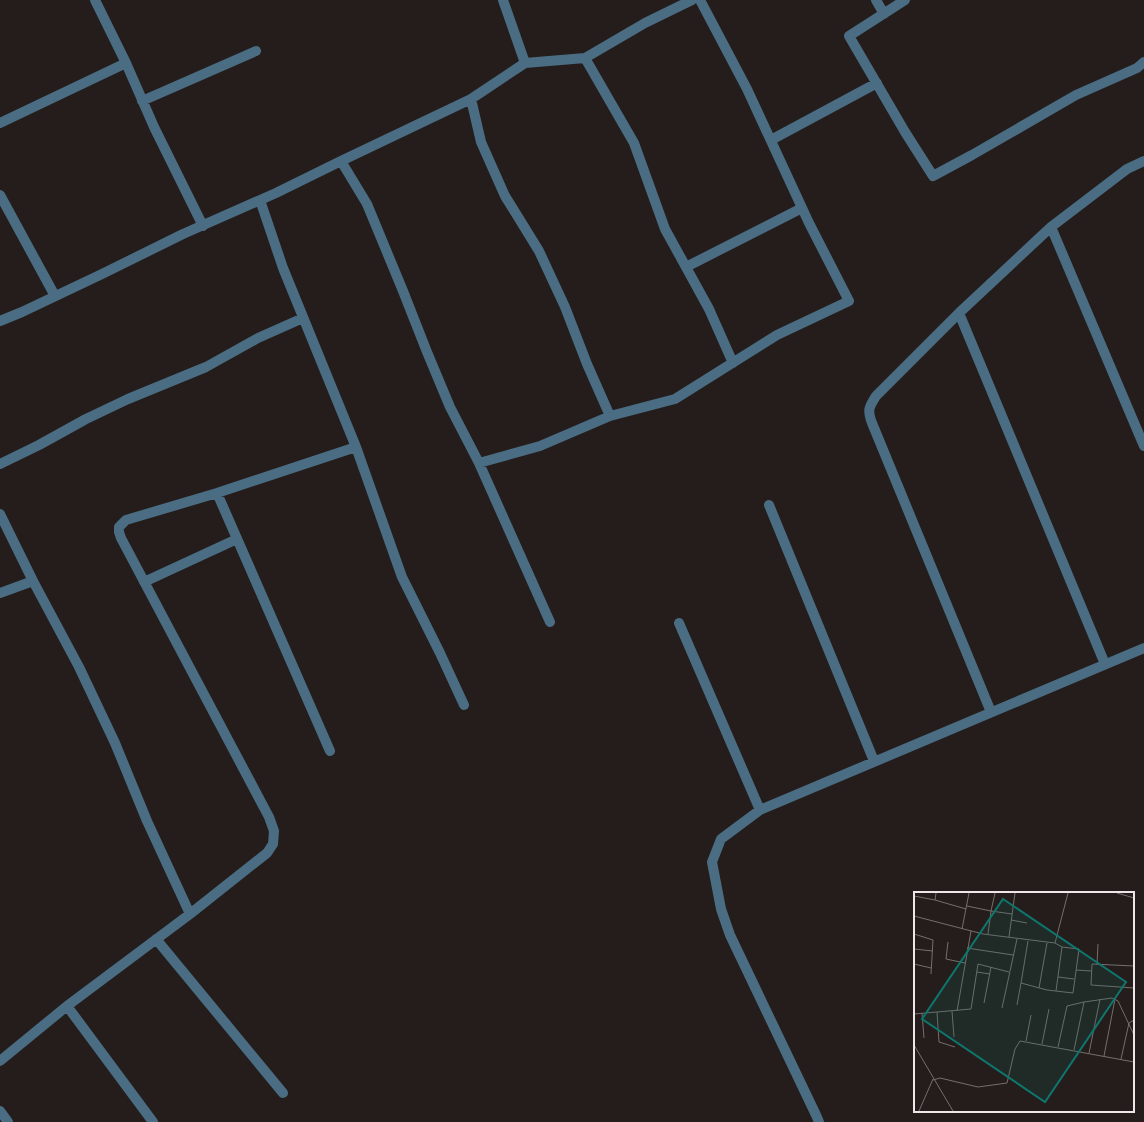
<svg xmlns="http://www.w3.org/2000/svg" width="1144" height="1122" font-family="'PT Sans Narrow',sans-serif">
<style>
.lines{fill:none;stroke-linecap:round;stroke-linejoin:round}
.minor{stroke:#4a6d83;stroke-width:10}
.inset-road{fill:none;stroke:#746e6d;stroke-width:1}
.view{fill:#0f766e;fill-opacity:0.15;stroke:#0f766e;stroke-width:2}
.inset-edge{fill:none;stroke:#ede8e7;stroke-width:2}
</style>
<rect width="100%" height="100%" fill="#241d1b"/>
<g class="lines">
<!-- minor -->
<path class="minor" d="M95,0L126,63L154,127L203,226
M503,0L525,63
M876,0L884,14
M905,0L849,36L905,132L933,176L972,155L1076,95L1137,68L1144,62
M585,58L634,143L665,229L709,309L733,363
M471,99L481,142L505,196L539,251L565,307L587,364L610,416
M142,101L256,51
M0,123L126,63
M771,140L877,83
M341,161L367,204L403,291L427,352L450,407L479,463L540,446L610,416L675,399L777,335L849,301L809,223L747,89L700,0
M0,195L55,296
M260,200L283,268L356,447L402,577L440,653L464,705
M1051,227L1144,446
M686,267L802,208
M959,313L1105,664
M0,321L22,312L102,274L183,234L276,193L341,161L471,99L525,63L585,58L645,23L692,0
M479,463L550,622
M0,464L39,445L86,419L128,399L206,367L258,338L303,318
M217,493L330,751
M769,505L874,761
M0,514L33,581L79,667L115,743L147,821L190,914
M144,582L237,539
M0,593L33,581
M679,623L760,810
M991,712L872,423C867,410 869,407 876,396L959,313L1051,227L1127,169L1144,161
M156,939L283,1093
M67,1006L153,1122
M0,1061L67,1006L190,914L267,853L273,844L274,831L269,817L121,538L119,532V527L126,520L217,493L356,447
M0,1111L8,1122
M819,1122L816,1115L730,935L721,909L712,862L721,839L760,810L1144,648"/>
</g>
<!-- overview -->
<g transform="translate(914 892)">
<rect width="220" height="220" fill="#241d1b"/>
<path class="inset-road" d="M203,1L220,6M0,4L21,8L22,1M21,8L52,17M53,14L77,19L81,1M0,24L69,42L141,51L148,55L165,57L159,101L133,98L107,91L114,49M97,28L113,31M48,37L55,1M0,42L19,48L17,82M74,42L77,19L98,22M95,45L101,1M34,50L32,67L51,71M141,51L154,1M53,56L99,63M0,57L19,59M0,72L17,76M183,72L184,52M220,74L178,72L177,93L220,96M162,78L177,79M63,80L76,82M144,85L160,87M125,96L133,51M142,99L148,55M70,111L77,75M103,113L107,91M88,116L103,47M38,119L40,145M43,119L57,39M23,120L25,150L41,155M8,121L10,146M0,122L57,117L64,72L95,80M112,149L117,123M128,152L135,117M0,153L39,219M144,155L153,114L170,110L198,106L204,109L220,143M160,158L170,110M175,161L186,107M190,164L201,107M207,167L215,131L220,128M19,188L26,186L64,195L93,191L101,157L106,149L220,170M5,219L19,187"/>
<path class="view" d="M89,7L212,90L131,210L8,127Z"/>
<rect width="220" height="220" class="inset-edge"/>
</g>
</svg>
